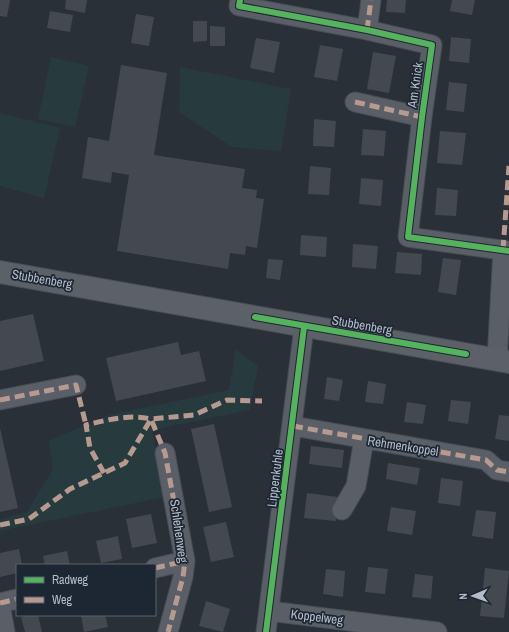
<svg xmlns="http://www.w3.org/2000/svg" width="509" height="632" font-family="'Archivo Narrow',sans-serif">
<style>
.green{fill:#273a3e}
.building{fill:#444950}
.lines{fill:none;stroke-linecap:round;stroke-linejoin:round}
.minor-casing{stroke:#484c53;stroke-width:21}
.major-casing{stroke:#484c55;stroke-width:24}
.minor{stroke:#5a5e66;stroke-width:19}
.major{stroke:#5c6168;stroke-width:22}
.quiet{stroke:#b69a8f;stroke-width:5;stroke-dasharray:10 5;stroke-linecap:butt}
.cycleway-casing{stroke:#1d2633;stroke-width:8}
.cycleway{stroke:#56b35d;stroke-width:6}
.labels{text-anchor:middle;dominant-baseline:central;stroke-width:3.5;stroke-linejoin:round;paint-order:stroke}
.street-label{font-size:13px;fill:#b4bcc9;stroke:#1d2633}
</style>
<rect width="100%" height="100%" fill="#2a3038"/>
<!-- green -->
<path class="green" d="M51,57L89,66L75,127L38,119Z
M180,67L291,89L281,151L232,147L179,112Z
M0,113L60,128L44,198L0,186Z
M236,349L258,366L250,410L152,430L165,497L0,531V519L27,512L53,469L49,441L109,415L229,390Z"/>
<!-- building -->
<path class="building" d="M0,0H10L7,17L0,16Z
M66,0H87L85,13L65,9Z
M387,0H406L405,13L386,12Z
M452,0H475L472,15L450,11Z
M50,11L73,15L70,32L47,28Z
M136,14L154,17L149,46L131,43Z
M193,21H207V41L193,42Z
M210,26L225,27V46H210Z
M451,37L471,39L469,63L449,61Z
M256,38L280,42L274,73L250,68Z
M320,45L343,49L337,81L314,77Z
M373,52L396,56L389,93L367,89Z
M121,65L167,73L154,155L245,169L242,188L257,190L256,198L264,199L257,248L246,246L245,255L230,253L228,269L117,251L129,175L112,172L111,183L82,178L88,137L109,141Z
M449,82L467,84L464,112L446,110Z
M314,119L336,121L334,147L313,146Z
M363,129L386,131L384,156L361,155Z
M440,131L466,133L462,165L437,163Z
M310,166L331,168L329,195L308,194Z
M361,178L383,180L381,206L359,204Z
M437,188L458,190L456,216L435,215Z
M301,235L327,237L326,257L300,255Z
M353,244L378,246L376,269L352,267Z
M397,252L422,254L421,275L395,273Z
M443,258L461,260L456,295L438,292Z
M268,259L283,260L280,280L266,278Z
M33,314L44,361L0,371V321Z
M178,342L181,355L199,351L206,381L116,401L106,358Z
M327,377L343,380L339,401L324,399Z
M368,381L386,384L383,404L365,402Z
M451,400L471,402L468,424L448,421Z
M407,402L426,405L423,424L404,422Z
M499,415L509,416V441L495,439Z
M214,424L232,507L209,512L191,429Z
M0,428L18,508L0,512Z
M311,446L344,450L342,468L309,464Z
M388,463L420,468L417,485L386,479Z
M441,478L463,481L460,506L438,503Z
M307,493L338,497L336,521L304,518Z
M391,507L416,511L412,535L387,531Z
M476,510L496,512L493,539L472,536Z
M151,514L157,543L132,548L126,519Z
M226,522L234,557L211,562L203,527Z
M118,536L122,559L101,563L96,541Z
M19,549L22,565H17V573L0,577V553Z
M67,551L70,565H45L43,556Z
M368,567L388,569L385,594L365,592Z
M485,568L509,571L504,618L480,616Z
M326,569L345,571L343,597L323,594Z
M415,574L433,576L431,599L412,597Z
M206,601L230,609L223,632L199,626Z
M32,615H38L42,632H25L21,617Z
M81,615H105L108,627L84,632Z"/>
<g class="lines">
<defs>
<path id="minor" d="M240,0L239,6L367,30L432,45L422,117L408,237L509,251
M367,30L371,0
M355,102L422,117
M497,360L503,250
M0,400L76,385
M293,426L486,460L497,470L509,472
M165,453L185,561L183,577L168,632
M342,510L356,486L364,439
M155,568L185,561
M0,603L17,599
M0,605L5,632
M269,611L437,632
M266,632L304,327"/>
<path id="major" d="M0,272L509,362"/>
</defs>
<!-- minor casing -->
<use href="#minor" class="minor-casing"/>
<!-- major casing -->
<use href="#major" class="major-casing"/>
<!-- minor -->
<use href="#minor" class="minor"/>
<!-- major -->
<use href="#major" class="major"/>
<!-- quiet -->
<path class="quiet" d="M367,30L371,0
M355,102L422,117
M503,250L509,166
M0,400L76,385L86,425
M293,426L486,460L497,470L509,472
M104,473L90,448L86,425C106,420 130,414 151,419L165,453L185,561L183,577L168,632
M0,525L29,519L70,489L125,463L151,419L194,415L227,400L262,401
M155,568L185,561
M0,603L17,599"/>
<defs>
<path id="cycleway" d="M240,0L239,6L367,30L432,45L422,117L408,237L509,251
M255,317L466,354
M266,632L304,327"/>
</defs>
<!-- cycleway casing -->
<use href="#cycleway" class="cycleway-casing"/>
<!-- cycleway -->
<use href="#cycleway" class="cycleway"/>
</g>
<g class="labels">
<!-- street labels -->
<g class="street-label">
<text transform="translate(415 85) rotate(-82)">Am Knick</text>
<text transform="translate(42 279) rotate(10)">Stubbenberg</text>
<text transform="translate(362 325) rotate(10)">Stubbenberg</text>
<text transform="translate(403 446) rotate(9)">Rehmenkoppel</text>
<text transform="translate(275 478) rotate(-83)">Lippenkuhle</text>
<text transform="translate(179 531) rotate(82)">Schlehenweg</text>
<text transform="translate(317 617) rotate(7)">Koppelweg</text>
</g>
</g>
<!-- legend -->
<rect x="16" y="564" width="140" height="52" fill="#1d2633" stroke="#59626f"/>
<rect x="24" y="577" width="20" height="6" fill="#56b35d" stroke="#59626f"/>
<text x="52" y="584" font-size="12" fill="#b4bcc9">Radweg</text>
<rect x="24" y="597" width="20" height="6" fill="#b69a8f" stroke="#59626f"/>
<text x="52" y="604" font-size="12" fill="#b4bcc9">Weg</text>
<!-- north arrow -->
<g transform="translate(473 596) rotate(268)" stroke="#1d2633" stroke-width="3" paint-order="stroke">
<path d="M0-3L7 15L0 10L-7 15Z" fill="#b4bcc9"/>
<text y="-6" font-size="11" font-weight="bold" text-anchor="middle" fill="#b4bcc9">N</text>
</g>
</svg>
